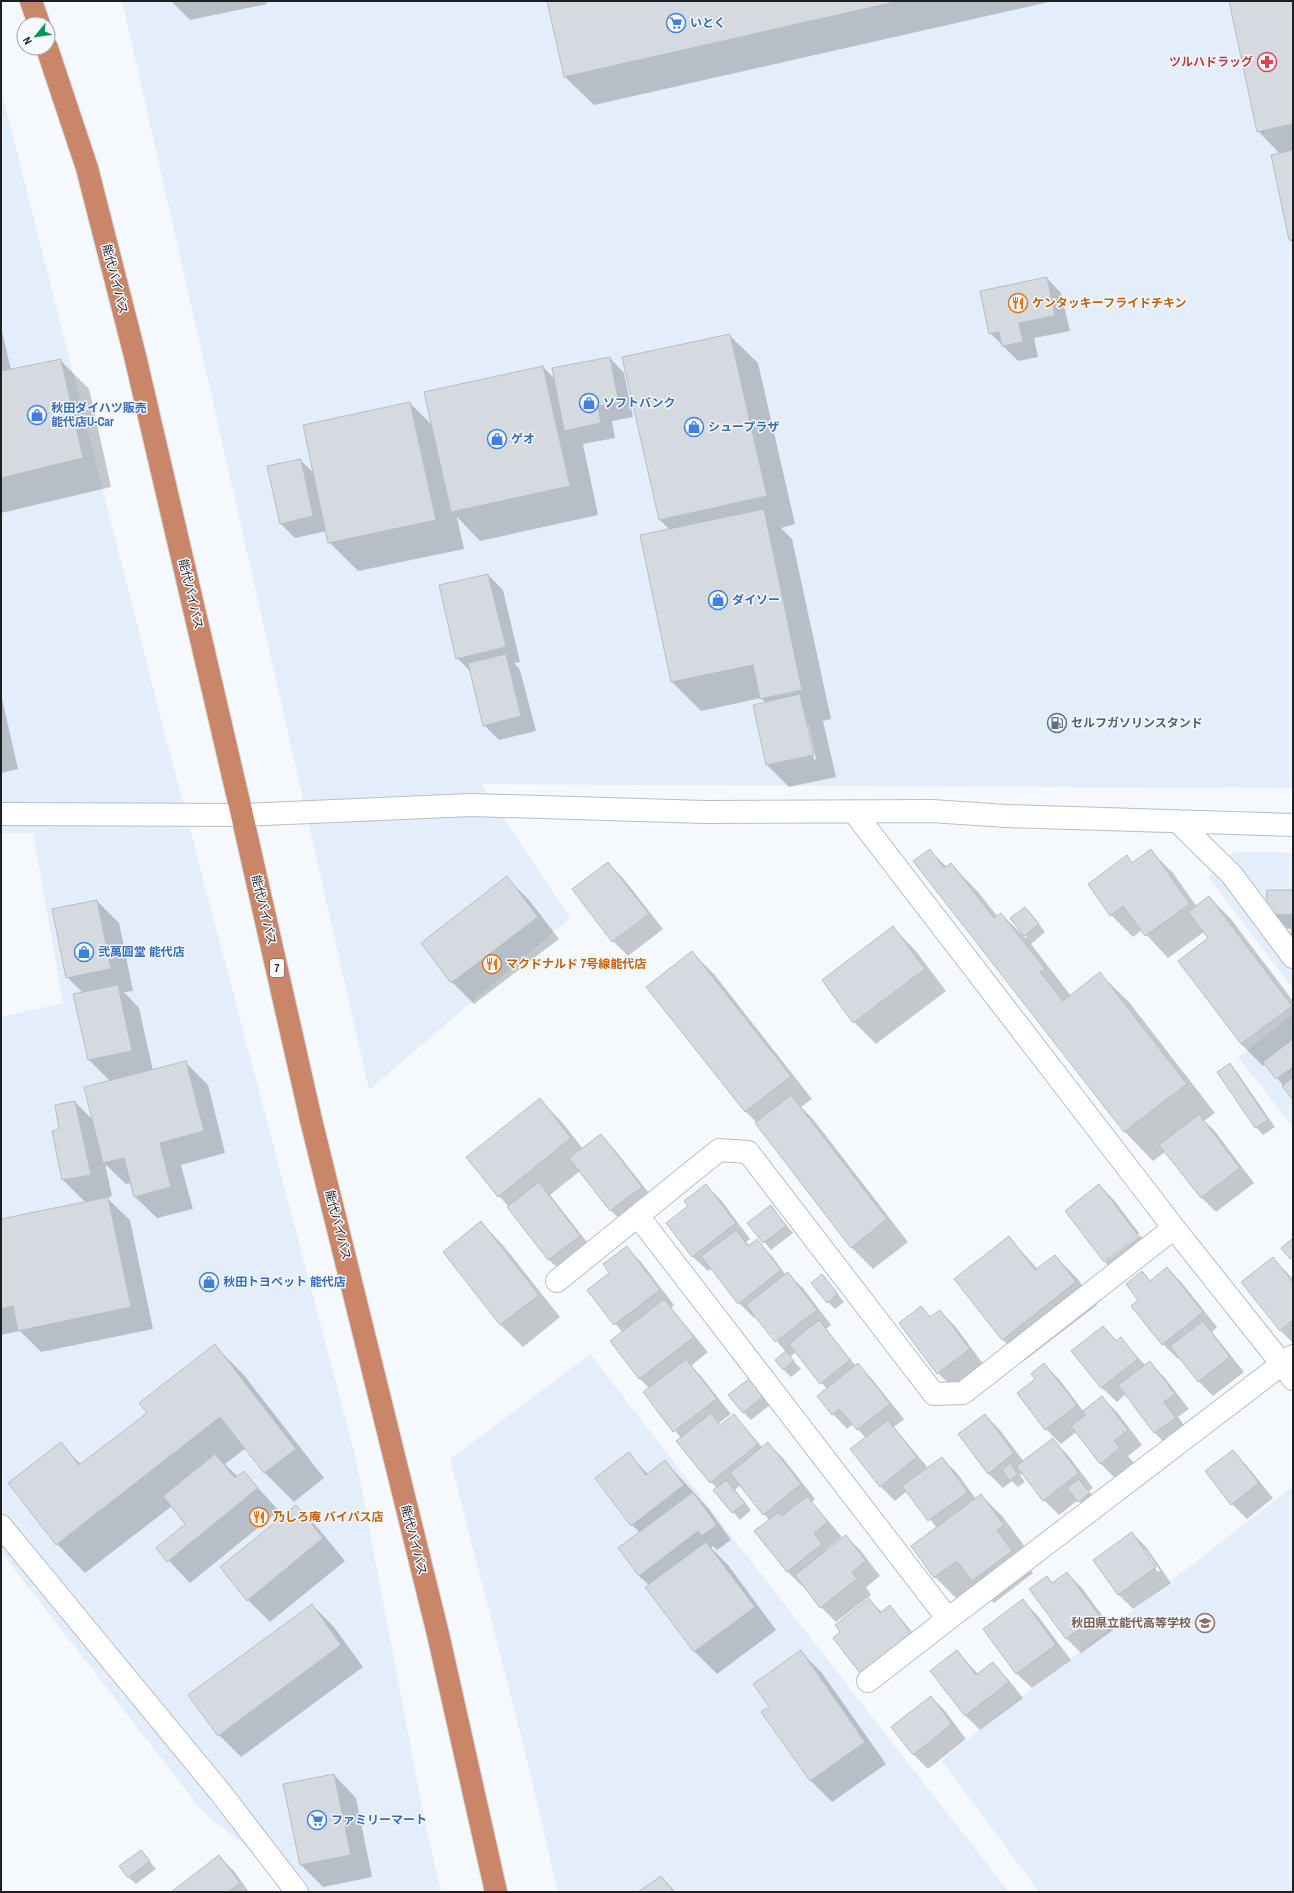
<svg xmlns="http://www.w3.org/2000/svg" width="1294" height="1893" font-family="'Archivo Narrow','Noto Sans JP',sans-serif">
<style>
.built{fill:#e4eefb}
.shadow{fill:#0003;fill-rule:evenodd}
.building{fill:#d5dae0;stroke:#b8bdc3}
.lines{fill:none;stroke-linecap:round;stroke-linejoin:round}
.minor-casing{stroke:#b9bec4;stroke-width:24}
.highway-casing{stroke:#d6d7d7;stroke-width:24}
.minor{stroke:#fff;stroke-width:22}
.highway{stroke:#c98669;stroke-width:22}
.labels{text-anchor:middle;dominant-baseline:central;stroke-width:3;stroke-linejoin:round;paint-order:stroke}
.shield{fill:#f5f9fe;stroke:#5e6064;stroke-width:1}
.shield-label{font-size:11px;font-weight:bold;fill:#1e1f22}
.shop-label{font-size:12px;font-weight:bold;fill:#366cbe;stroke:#f5f9fe;text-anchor:start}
.health-label{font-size:12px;font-weight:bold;fill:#be3a42;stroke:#f5f9fe;text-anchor:end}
.street-label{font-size:12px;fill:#1e1f22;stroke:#f5f9fe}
.food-label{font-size:12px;font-weight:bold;fill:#c56008;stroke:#f5f9fe;text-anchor:start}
.service-label{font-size:12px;font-weight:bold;fill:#4e5e75;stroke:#f5f9fe;text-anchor:start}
.education-label{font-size:12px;font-weight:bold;fill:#785e54;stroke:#f5f9fe;text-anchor:end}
</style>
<rect width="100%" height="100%" fill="#f5f9fe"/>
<!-- built -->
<path class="built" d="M122,1H1293V788L481,784L570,918L369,1090Z
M1,89L161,719L356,1459L426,1827L441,1892H304L203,1812L1,1552V1017L63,1003L33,833H1Z
M1234,851L1293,853V989L1208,877Z
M1293,1014V1127L1238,1057Z
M590,1354L908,1763L1009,1892H558L524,1748L450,1459Z
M1293,1486V1892H1039L941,1760Z"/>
<!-- shadow -->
<path class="shadow" d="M171,1H266L267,4L190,20Z
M548,1H1053L594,105L565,77Z
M1230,1H1293V243L1290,240L1280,154L1258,131Z
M1047,278L1061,293L1070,331L1034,338L1038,357L1018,361L990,333Z
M1,327L11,370L60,360L89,389L111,487L1,513Z
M729,335L758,363L795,524L781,528L792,539L831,719L823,721L836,777L789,787L767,765L754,706L766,703L761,698L701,711L672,682L669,529L660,520ZM806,724H808L816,759L814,760Z
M610,358L624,373L633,417L612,421L615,438L583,444L598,515L480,541L457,517L464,549L358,571L329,542L327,531L295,538L280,523L300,460L315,474L410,403L432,425L543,367L555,379Z
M488,575L503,590L520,662L514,663L520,670L536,731L499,740L484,725L471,672L457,658Z
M1,694L18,769L1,773Z
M929,850L947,867L951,864L979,893L998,917L1001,914L1026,938L1027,937L1012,919L1025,908L1032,915L1045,932L1031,944L1071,996L1100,974L1129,1002L1215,1113L1204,1121L1214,1130L1254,1183L1216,1212L1201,1197L1166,1151L1153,1161L1125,1132L915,862Z
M1151,851L1173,873L1197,907L1209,897L1231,919L1293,1001V1098L1266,1064L1263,1066L1241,1044L1210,939L1204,932L1168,958L1142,930L1133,937L1111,915L1127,857L1133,863Z
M608,863L623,878L663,929L628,956L613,941Z
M507,878L529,900L559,939L474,1004L452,982Z
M1293,891V944V929L1282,928L1267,913Z
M97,901L119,923L133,991L124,992L139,1008L153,1071L186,1063L208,1085L225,1153L181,1165L193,1209L157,1218L134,1196L131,1183L126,1184L105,1164L112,1196L107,1198L130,1220L153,1329L41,1352L20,1331L1,1335V1220L86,1203L63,1180L53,1131L60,1130L75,1102L93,1120L110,1081L89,1060L74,994L83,993L67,977ZM129,1157L118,1160V1158Z
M893,928L915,950L946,991L876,1044L854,1022Z
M692,952L714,974L812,1099L801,1107L813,1119L908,1242L873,1269L851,1247L757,1123L746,1112L648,987Z
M1230,1065L1237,1072L1275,1127L1263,1135L1256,1127L1219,1072Z
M540,1100L562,1122L583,1149L601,1135L615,1150L656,1202L626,1225L611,1211L580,1171L550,1195L594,1251L564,1274L549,1260L509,1207L499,1196Z
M706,1185L721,1200L750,1239L746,1242L750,1246L757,1241L771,1255L786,1275L788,1274L803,1288L831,1325L826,1329L856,1366L858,1365L872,1379L904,1419L894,1427L928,1468L942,1458L957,1473L976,1499L981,1495L1003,1517L1025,1547L1018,1553L1033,1573L994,1603L976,1584L957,1599L935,1577L937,1528L907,1491L895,1501L880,1486L866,1438L853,1424L847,1429L833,1414L827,1389L796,1352L790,1357L801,1369L791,1377L784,1370L776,1360L786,1352L756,1316L754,1318L739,1303L712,1268L708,1271L693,1257L668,1223L689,1206Z
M1099,1185L1114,1200L1139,1233L1105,1259V1261L1066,1211Z
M771,1207L793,1233L771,1250L749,1223Z
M481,1223L503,1245L560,1317L523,1347L501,1325L444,1252Z
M1140,1235L1152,1250L1119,1276L1105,1262Z
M1008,1237L1038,1269L1055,1256L1077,1278L1097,1305L1024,1361L1002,1339Z
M626,1247L641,1262L674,1305L671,1308L708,1352L691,1366L700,1375L731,1414L719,1423L721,1426L734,1415L763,1448L768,1444L783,1458L815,1499L812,1502L842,1537L828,1548L829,1550L846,1536L861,1551L880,1576L866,1587L871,1595L836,1622L821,1607L804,1585L802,1586L787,1571L769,1520L740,1485L735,1490L751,1510L740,1520L714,1490L717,1488L711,1482L681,1438L644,1392L649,1388L640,1379L611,1341L623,1333L588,1290L610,1273Z
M1273,1258L1293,1279V1343L1280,1330Z
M1167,1268L1182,1283L1217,1327L1212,1332L1244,1372L1213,1396L1198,1381L1180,1357L1178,1359L1163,1344L1140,1300L1142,1272L1151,1281Z
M829,1283L844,1302L835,1309L828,1302Z
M921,1307L931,1317L940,1311L955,1326L984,1365L953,1388L938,1373Z
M1103,1327L1117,1341L1121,1339L1146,1366L1150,1363L1165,1378L1189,1409L1178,1417L1190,1433L1170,1448L1155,1433L1126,1394L1117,1402L1102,1388L1072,1351Z
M215,1346L244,1375L324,1478L294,1502L265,1473L246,1448L225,1464L238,1477L244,1472L279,1511L190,1583L157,1548L187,1524L172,1506L85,1573L57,1544L60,1444L82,1465L148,1413Z
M1044,1364L1059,1379L1084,1412L1102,1398L1117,1412L1142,1445L1128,1456L1134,1463L1115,1478L1100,1463L1076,1432L1061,1444L1046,1429L1037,1380Z
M750,1379L771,1404L751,1420L743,1412Z
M985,1415L1000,1430L1024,1462L1052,1440L1067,1454L1093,1488L1089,1491L1096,1500L1086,1509L1078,1500L1059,1515L1044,1500L1023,1473L1020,1475L1025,1482L1018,1487L1012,1481L1003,1488L988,1473Z
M1233,1451L1247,1466L1273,1498L1247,1519L1232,1504Z
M629,1454L648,1474L665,1461L708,1508L731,1540L717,1550L713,1546L711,1548L728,1565L776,1630L717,1674L695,1652L646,1587L649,1585L639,1576L640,1533L632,1525Z
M296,1506L318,1528L345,1561L270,1622L248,1600Z
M1132,1533L1147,1548L1171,1583L1133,1609L1118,1594ZM1142,1549H1145L1160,1571L1158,1572Z
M1067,1573L1082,1588L1113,1630L1081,1653L1066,1638L1047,1578L1053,1583Z
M869,1600L882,1612L890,1607L904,1622L925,1649L875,1687L860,1672L842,1632Z
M1023,1601L1038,1616L1071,1660L1032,1688L1017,1674L985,1629Z
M312,1605L334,1627L363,1667L241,1757L219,1735Z
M800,1651L822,1673L886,1764L832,1802L810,1780L770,1707Z
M957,1651L978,1674L992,1663L1007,1678L1023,1698L980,1730L965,1715Z
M931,1697L946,1712L966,1739L928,1769L913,1754Z
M334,1775L356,1798L372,1877L323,1887L301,1865Z
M141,1851L156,1869L136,1884L128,1877Z
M219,1856L234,1871L249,1892H172Z
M661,1877L676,1892H640Z"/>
<!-- building -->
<path class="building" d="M547,1H899L564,77Z
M1229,1H1293V124L1257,132Z
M1293,150V240H1289L1271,155Z
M1047,277L1055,316L1019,323L1023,342L1002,346L999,332L989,334L980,291Z
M730,334L767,496L659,520L622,357Z
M610,357L619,403L598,406L601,423L564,431L552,368Z
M61,359L83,458L1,478V371Z
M543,366L570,486L451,512L424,392Z
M410,402L436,520L328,543L303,425Z
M301,459L313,516L280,524L267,466Z
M764,509L802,690L760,699L753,665L671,682L640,535Z
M488,574L506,647L456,659L439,585Z
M506,654L521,716L483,726L468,663Z
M800,694L814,755L766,765L753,705Z
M930,849L944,868L951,863L994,918L1001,913L1045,969L1040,972L1063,1001L1100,972L1187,1084L1124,1132L913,861Z
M1151,849L1190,904L1145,936L1123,906L1110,916L1088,884L1127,855L1132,863Z
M608,862L649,914L612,942L572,889Z
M507,876L538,917L451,983L421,943Z
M1267,890H1293V915L1266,914Z
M1209,896L1292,1006L1241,1044L1178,961L1208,938L1188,912Z
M97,900L111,969L66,978L52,909Z
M1025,907L1039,924L1024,936L1010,918Z
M1292,920H1293V944H1291Z
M893,926L925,969L853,1023L822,980Z
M692,951L791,1076L745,1112L646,987Z
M118,985L132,1051L88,1060L73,994Z
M1293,1039V1067L1276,1079L1263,1062Z
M186,1061L204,1131L160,1143L171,1187L134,1197L124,1158L103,1163L84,1087Z
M1230,1063L1268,1120L1255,1128L1217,1072Z
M1293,1077V1100L1282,1086Z
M791,1095L887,1219L851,1248L755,1123Z
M540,1098L571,1138L498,1197L466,1157Z
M75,1101L91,1175L62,1180L52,1131L59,1129L55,1105Z
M1199,1114L1240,1168L1201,1198L1159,1145Z
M601,1134L642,1187L610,1211L569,1158Z
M539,1182L580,1236L548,1260L507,1207Z
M706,1184L736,1223L692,1257L666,1223L688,1206L684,1201Z
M1099,1184L1138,1235L1104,1262L1065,1211Z
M108,1197L131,1307L18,1331L13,1306L1,1309V1219Z
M771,1205L786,1226L763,1243L747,1223Z
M481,1221L539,1295L500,1325L443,1252Z
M736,1230L748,1246L757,1239L781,1270L738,1304L701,1256Z
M1009,1236L1035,1270L1055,1255L1076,1282L1002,1340L954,1279Z
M1293,1238V1256L1290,1259L1281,1248Z
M627,1246L660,1290L614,1325L587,1290L609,1273L603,1264Z
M1273,1257L1293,1282V1320L1280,1331L1241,1282Z
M1167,1267L1203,1312L1162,1345L1131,1306L1138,1300L1126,1284L1142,1271L1150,1281Z
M788,1272L817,1310L775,1342L746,1305Z
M822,1274L838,1294L827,1303L811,1283Z
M664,1299L694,1337L639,1379L610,1341Z
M921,1306L930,1317L940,1310L970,1349L937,1374L899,1323Z
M819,1320L850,1360L820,1384L789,1344Z
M1203,1321L1230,1357L1198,1382L1170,1346Z
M1103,1326L1116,1341L1121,1337L1138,1359L1101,1388L1071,1351Z
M215,1344L296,1449L264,1473L220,1417L56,1545L8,1483L61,1442L79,1465L147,1413L139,1403Z
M786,1351L794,1361L783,1370L775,1360Z
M686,1359L717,1399L673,1432L643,1392Z
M1150,1361L1175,1394L1164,1402L1176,1418L1154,1433L1118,1385Z
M858,1363L890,1404L857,1430L839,1409L832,1415L817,1396Z
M1044,1363L1077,1405L1045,1430L1017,1393L1035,1379L1031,1374Z
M750,1378L764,1396L743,1413L728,1395Z
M1102,1396L1128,1430L1114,1441L1120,1448L1100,1464L1071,1426L1085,1415L1083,1411Z
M711,1413L720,1425L734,1414L758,1444L710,1483L676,1441Z
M985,1414L1014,1453L988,1474L958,1434Z
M888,1420L917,1457L880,1487L850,1449Z
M1053,1438L1079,1473L1043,1501L1016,1466Z
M768,1442L801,1484L763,1515L730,1473Z
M1233,1450L1259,1483L1231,1505L1205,1471Z
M629,1452L646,1475L665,1460L684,1485L631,1526L595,1478Z
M215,1454L235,1478L244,1471L258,1488L167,1562L156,1548L185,1524L163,1496Z
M942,1457L968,1492L928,1521L902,1486Z
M1010,1463L1018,1474L1010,1481L1002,1470Z
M1079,1479L1090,1493L1078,1502L1067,1488Z
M726,1480L745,1503L732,1513L713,1490Z
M693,1492L717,1525L702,1536L698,1531L639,1576L618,1548Z
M981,1494L1004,1525L997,1530L1012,1551L972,1581L957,1561L934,1578L911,1546Z
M807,1496L828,1522L814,1533L822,1544L787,1572L754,1531L779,1512L782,1516Z
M296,1505L323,1538L247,1601L220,1567Z
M1132,1532L1156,1567L1118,1595L1093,1560Z
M846,1535L866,1561L852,1572L857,1579L820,1608L795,1575Z
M706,1542L755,1607L694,1652L645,1587Z
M1067,1572L1099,1615L1066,1639L1029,1589L1047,1576L1052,1583Z
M869,1598L880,1613L890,1605L911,1633L860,1673L833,1638L840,1632L835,1625Z
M1023,1599L1056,1645L1016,1674L983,1629Z
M312,1604L341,1645L218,1736L188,1695Z
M801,1650L865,1742L810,1781L761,1712L769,1707L753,1684Z
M957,1650L976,1675L993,1662L1009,1682L965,1716L930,1671Z
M931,1696L952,1724L913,1755L891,1727Z
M334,1774L351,1855L300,1865L283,1784Z
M141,1850L150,1861L128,1878L119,1866Z
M219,1855L240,1883L228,1892H171Z
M661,1876L674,1892H638Z"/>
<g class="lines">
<defs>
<path id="minor" d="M854,812L1174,1228
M1,814L242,815L471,805L705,812L932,811L1006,816L1293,825
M1177,821L1232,875L1293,957
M557,1281L719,1150L748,1152L934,1394L963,1393L1174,1228L1282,1364L948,1619L638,1216
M1293,1356L1282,1364L1293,1379
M1,1526L220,1792L297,1892
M868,1681L948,1619"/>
<path id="highway" d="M31,1L39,24
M47,48L87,168L135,356L242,815L311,1120L438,1634L496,1892"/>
</defs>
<!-- minor casing -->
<use href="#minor" class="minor-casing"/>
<!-- highway casing -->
<use href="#highway" class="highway-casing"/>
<!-- minor -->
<use href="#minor" class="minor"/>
<!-- highway -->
<use href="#highway" class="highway"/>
</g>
<!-- icons -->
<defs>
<symbol id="supermarket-ring" viewBox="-11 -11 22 22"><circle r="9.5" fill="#f5f9fe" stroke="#3f7fe0" stroke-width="1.5"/><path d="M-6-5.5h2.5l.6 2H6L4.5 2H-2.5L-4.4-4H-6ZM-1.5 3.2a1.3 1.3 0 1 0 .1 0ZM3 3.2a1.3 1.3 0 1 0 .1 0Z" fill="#3f7fe0"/></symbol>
<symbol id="pharmacy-ring" viewBox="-11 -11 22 22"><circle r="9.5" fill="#f5f9fe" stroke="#e0444e" stroke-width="1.5"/><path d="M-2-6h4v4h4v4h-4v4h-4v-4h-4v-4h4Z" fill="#e0444e"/></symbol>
<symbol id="restaurant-ring" viewBox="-11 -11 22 22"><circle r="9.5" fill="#f5f9fe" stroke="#e8710a" stroke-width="1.5"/><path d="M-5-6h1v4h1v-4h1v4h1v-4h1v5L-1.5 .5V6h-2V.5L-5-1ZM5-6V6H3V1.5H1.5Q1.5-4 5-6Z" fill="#e8710a"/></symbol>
<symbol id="shop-ring" viewBox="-11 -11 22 22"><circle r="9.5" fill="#f5f9fe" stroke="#3f7fe0" stroke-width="1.5"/><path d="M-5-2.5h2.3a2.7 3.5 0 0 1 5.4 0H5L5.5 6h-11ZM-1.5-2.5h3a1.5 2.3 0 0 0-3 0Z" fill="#3f7fe0"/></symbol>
<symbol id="fuel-ring" viewBox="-11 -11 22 22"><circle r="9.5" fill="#f5f9fe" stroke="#5c6f8a" stroke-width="1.5"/><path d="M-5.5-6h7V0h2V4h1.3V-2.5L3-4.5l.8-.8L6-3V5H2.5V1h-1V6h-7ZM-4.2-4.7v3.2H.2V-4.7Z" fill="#5c6f8a"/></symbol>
<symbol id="school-ring" viewBox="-11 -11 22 22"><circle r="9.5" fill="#f5f9fe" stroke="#8d6e63" stroke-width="1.5"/><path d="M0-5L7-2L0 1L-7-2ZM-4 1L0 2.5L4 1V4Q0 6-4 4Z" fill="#8d6e63"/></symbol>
</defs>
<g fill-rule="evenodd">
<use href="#supermarket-ring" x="665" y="12" width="22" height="22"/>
<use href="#pharmacy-ring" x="1256" y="51" width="22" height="22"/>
<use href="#restaurant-ring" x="1007" y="292" width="22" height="22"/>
<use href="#shop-ring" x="578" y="392" width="22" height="22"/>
<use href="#shop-ring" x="26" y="404" width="22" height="22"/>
<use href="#shop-ring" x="683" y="416" width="22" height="22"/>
<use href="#shop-ring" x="486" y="428" width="22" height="22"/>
<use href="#shop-ring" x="707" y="589" width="22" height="22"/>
<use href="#fuel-ring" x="1046" y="712" width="22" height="22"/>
<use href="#shop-ring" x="73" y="941" width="22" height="22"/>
<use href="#restaurant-ring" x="481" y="953" width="22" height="22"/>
<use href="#shop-ring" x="198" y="1271" width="22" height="22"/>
<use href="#restaurant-ring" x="248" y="1506" width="22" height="22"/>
<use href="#school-ring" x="1194" y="1612" width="22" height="22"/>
<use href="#supermarket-ring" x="306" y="1809" width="22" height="22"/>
</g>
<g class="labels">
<!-- shield labels -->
<rect class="shield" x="270" y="959" width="14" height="18" rx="3"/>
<g class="shield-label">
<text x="277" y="968">7</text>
</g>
<!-- shop labels -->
<g class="shop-label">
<text x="690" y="23">いとく</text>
<text x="603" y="403">ソフトバンク</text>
<text x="51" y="408">秋田ダイハツ販売<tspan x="51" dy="14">能代店U-Car</tspan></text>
<text x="708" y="427">シュープラザ</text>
<text x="511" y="439">ゲオ</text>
<text x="732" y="600">ダイソー</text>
<text x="98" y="952">弐萬圓堂 能代店</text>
<text x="223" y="1282">秋田トヨペット 能代店</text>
<text x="331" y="1820">ファミリーマート</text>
</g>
<!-- health labels -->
<g class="health-label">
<text x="1253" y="62">ツルハドラッグ</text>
</g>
<!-- street labels -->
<g class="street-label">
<text transform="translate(115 279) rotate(76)">能代バイパス</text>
<text transform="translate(191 594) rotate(77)">能代バイパス</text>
<text transform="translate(264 910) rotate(77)">能代バイパス</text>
<text transform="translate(338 1225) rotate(76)">能代バイパス</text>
<text transform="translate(414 1540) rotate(76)">能代バイパス</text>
</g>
<!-- food labels -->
<g class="food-label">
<text x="1032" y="303">ケンタッキーフライドチキン</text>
<text x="506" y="964">マクドナルド 7号線能代店</text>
<text x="273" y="1517">乃しろ庵 バイパス店</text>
</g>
<!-- service labels -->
<g class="service-label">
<text x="1071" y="723">セルフガソリンスタンド</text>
</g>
<!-- education labels -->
<g class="education-label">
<text x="1191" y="1623">秋田県立能代高等学校</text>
</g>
</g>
<!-- border -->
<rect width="1294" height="1893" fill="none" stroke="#1e1f22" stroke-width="4"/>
<!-- north arrow -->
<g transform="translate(36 36) rotate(241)"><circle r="19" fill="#f5f9fe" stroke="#9fa2a6"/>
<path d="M0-3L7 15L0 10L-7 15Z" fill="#019759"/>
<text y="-6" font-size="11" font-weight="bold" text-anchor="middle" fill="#1e1f22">N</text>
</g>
</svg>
